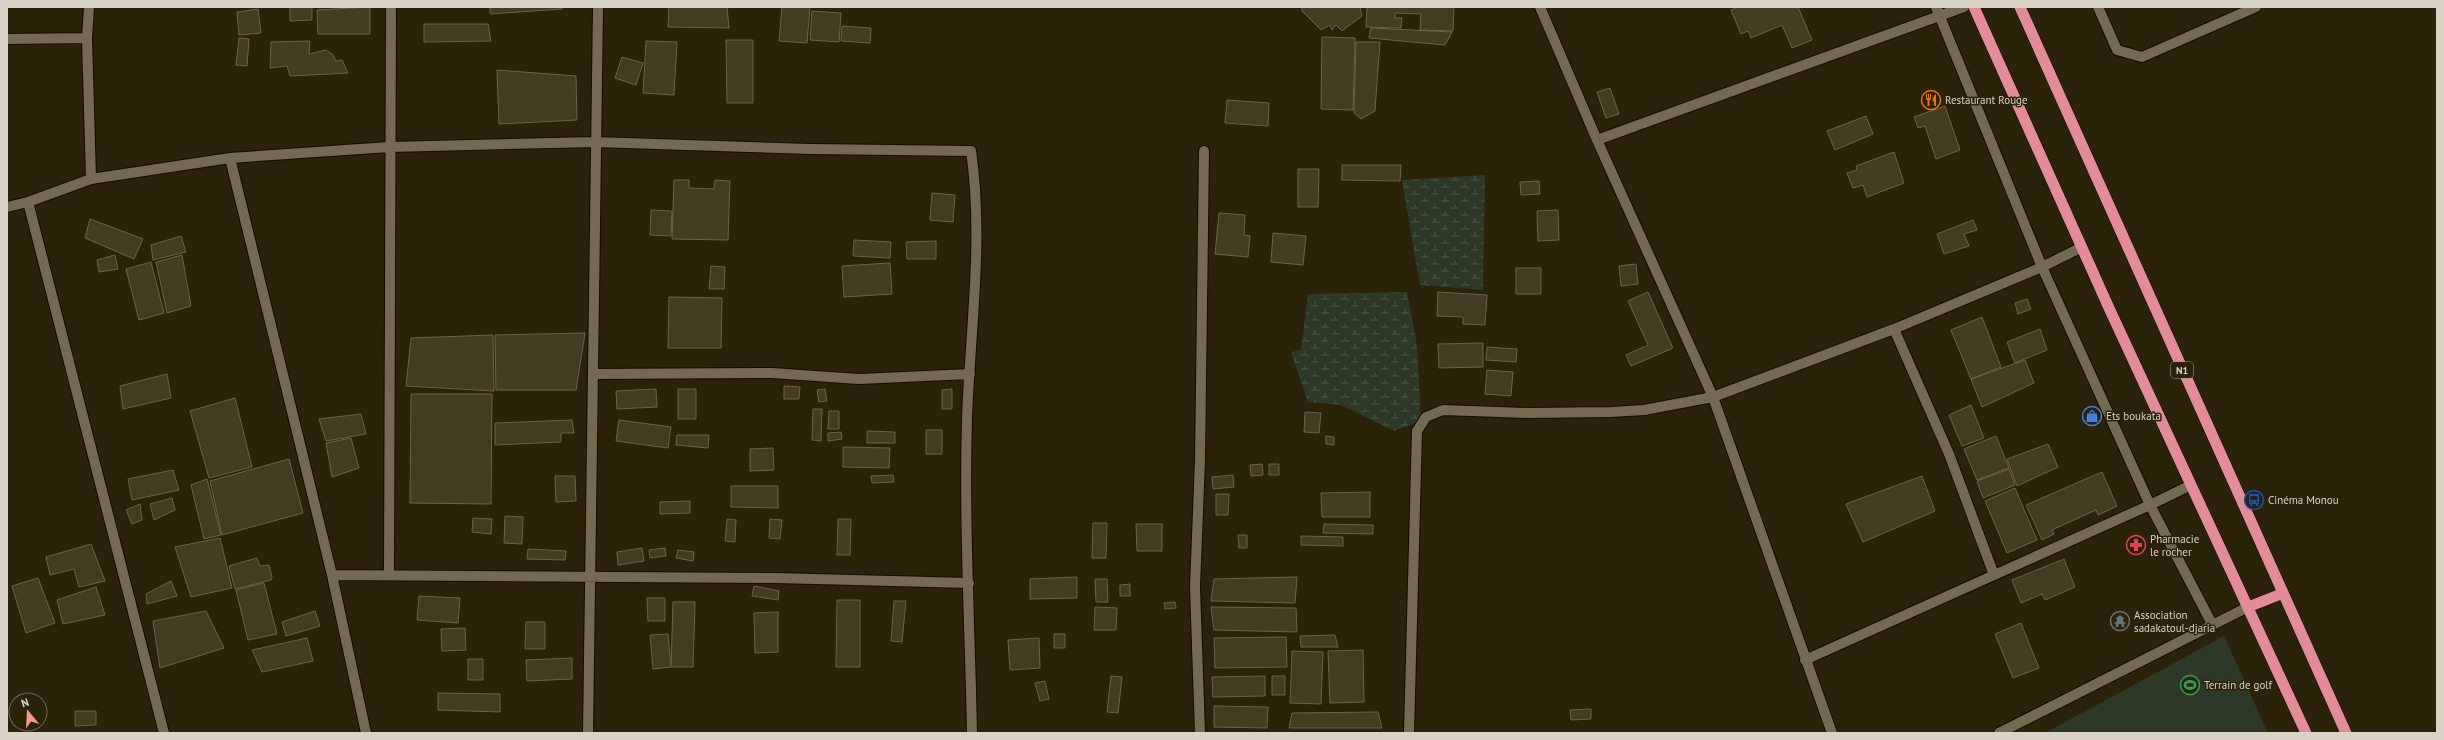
<svg xmlns="http://www.w3.org/2000/svg" width="2444" height="740" font-family="'PT Sans',sans-serif">
<style>
.green{fill:#2d3926}
.wetland{fill:url(#wetland-marsh)}
.building{fill:#443b23;stroke:#6d6249}
.lines{fill:none;stroke-linecap:round;stroke-linejoin:round}
.minor-casing{stroke:#130b00;stroke-width:12}
.trunk-casing{stroke:#130b00;stroke-width:12}
.minor{stroke:#746a51;stroke-width:10}
.trunk{stroke:#e28c98;stroke-width:11}
.labels{text-anchor:middle;dominant-baseline:central;stroke-width:3;stroke-linejoin:round;paint-order:stroke}
.shield{fill:#2b220a;stroke:#a49e8d;stroke-width:1}
.shield-label{font-size:10px;font-weight:bold;fill:#d8d3c5}
.poi-label{font-size:11px;fill:#d8d3c5;stroke:#2b220a;text-anchor:start}
</style>
<defs>
<pattern id="wetland-marsh" width="20" height="14" patternUnits="userSpaceOnUse"><rect width="20" height="14" fill="#2d3926"/><path d="M1 5h8M5 5V1M11 12h8M15 12V8" fill="none" stroke="#4b5544"/></pattern>
</defs>
<rect width="100%" height="100%" fill="#2b220a"/>
<!-- green -->
<path class="green" d="M2224,636L2268,733H2045Z"/>
<!-- wetland -->
<path class="wetland" d="M1485,175L1483,290L1420,285L1402,180Z
M1407,292L1417,345L1421,421L1394,431L1341,405L1308,402L1291,352L1301,350L1308,294Z"/>
<!-- building -->
<path class="building" d="M290,7H312V20L290,21Z
M370,7V34H318L317,10Z
M490,7H562V9L490,14Z
M669,7H727L729,28L668,27Z
M782,7H810L807,43L779,41Z
M1302,7H1360L1362,16L1342,31L1336,25L1332,30L1330,25L1321,30L1302,11Z
M1367,7H1454L1453,31L1420,30L1421,14L1395,13V18H1402L1401,28L1366,27Z
M1739,7H1798L1812,40L1792,48L1782,25L1751,38L1748,31L1741,34L1731,10Z
M258,9L261,33L239,35L237,12Z
M812,11L841,13L839,42L810,40Z
M424,24H488L491,41L424,42Z
M842,26L871,28L870,43L841,41Z
M1371,28L1452,32L1445,45L1369,38Z
M1322,37L1355,38L1353,110L1321,109Z
M239,38L249,39L247,66L236,65Z
M726,40H753V103H727Z
M310,41L309,54L326,50L333,55L336,61L342,60L348,73L290,76L287,66L270,68L271,42Z
M646,41L677,42L674,95L643,93Z
M1356,42H1380L1375,111L1361,119L1354,113Z
M622,57L643,63L636,85L615,78Z
M497,70L576,76L577,120L499,124Z
M1610,88L1619,114L1606,118L1597,92Z
M1227,100L1269,103L1268,126L1225,123Z
M1945,106L1960,150L1936,159L1925,126L1918,128L1914,117Z
M1866,116L1873,134L1835,150L1827,131Z
M1894,152L1904,183L1867,197L1863,185L1853,188L1847,173L1857,170L1856,166Z
M1342,165H1401L1400,181L1342,180Z
M1298,169H1319L1318,207H1298Z
M674,180H689V188L714,189L715,180L730,181L728,240L672,239Z
M1539,181L1540,194L1521,195L1520,182Z
M932,193L955,195L953,222L930,220Z
M651,210L672,211L671,236L650,235Z
M1558,210L1559,240L1538,241L1537,211Z
M1219,213L1245,215L1244,235L1250,236L1248,257L1215,254Z
M90,219L143,239L134,259L85,238Z
M1973,220L1977,230L1964,234L1969,246L1944,254L1937,234Z
M1273,233L1306,236L1303,265L1271,262Z
M181,236L186,252L153,260L151,245Z
M854,240L891,242L890,258L853,256Z
M936,241V259H907L906,242Z
M115,255L118,269L99,272L97,260Z
M182,255L191,306L167,313L156,262Z
M151,262L164,313L139,320L126,269Z
M890,263L892,294L844,297L842,266Z
M1636,264L1638,284L1621,286L1619,266Z
M711,266L725,267L724,289H709Z
M1516,268H1541V294H1516Z
M1438,292L1487,295L1485,325L1463,324V317L1437,316Z
M1648,292L1673,348L1631,366L1626,355L1648,345L1628,301Z
M669,297L722,298L721,348H668Z
M2027,299L2031,309L2018,314L2015,303Z
M1982,317L2001,367L1971,379L1951,330Z
M2040,329L2047,350L2015,363L2007,342Z
M585,333L576,390H496L495,335Z
M493,335L494,391L406,386L411,338Z
M1483,343V367L1439,368L1438,344Z
M1487,347L1517,349L1516,362L1486,360Z
M2025,360L2034,383L1982,407L1971,379Z
M1487,370L1513,372L1511,396L1485,394Z
M167,374L171,398L123,409L120,386Z
M784,386L800,387L799,399H784Z
M656,389L657,407L617,409L616,391Z
M678,389H696V419H678Z
M825,389L827,401L819,402L817,390Z
M952,389V409H942V390Z
M411,394H492L491,504L410,503Z
M235,398L252,467L209,478L190,411Z
M1971,405L1984,438L1962,446L1949,415Z
M813,409H822L821,441L812,440Z
M829,411H839V429H828Z
M1305,412L1321,413L1319,433L1304,432Z
M361,414L366,434L326,441L319,419Z
M572,420L574,433H561V442L495,445V423Z
M619,420L671,427L668,448L616,441Z
M926,430H942V454H926Z
M867,431L895,432V443H867Z
M841,432L842,439L828,441V433Z
M677,435H709L708,448L676,445Z
M1326,436L1334,437V445L1326,444Z
M1996,436L2009,468L1977,480L1964,449Z
M351,438L359,468L332,477L326,443Z
M2048,444L2058,467L2017,486L2007,459Z
M843,447L890,448L889,468L843,467Z
M773,448L774,470L750,471V449Z
M289,459L303,513L222,535L210,481Z
M1262,464L1263,475L1251,476L1250,465Z
M1269,464H1279V475H1269Z
M2009,469L2015,485L1983,498L1977,481Z
M173,470L179,490L132,500L128,479Z
M2102,472L2117,506L2098,515L2096,510L2052,530L2054,534L2042,540L2026,505Z
M893,475L894,482L872,483L871,476Z
M1233,475L1234,487L1213,489L1212,477Z
M555,476H575L576,501L556,502Z
M1922,476L1935,511L1863,542L1846,504Z
M207,479L221,535L204,539L191,485Z
M731,486H778V508L731,507Z
M2015,488L2037,540L2007,553L1985,501Z
M1370,492V517H1322L1321,493Z
M1216,494H1229L1228,515H1216Z
M172,498L175,510L154,520L150,504Z
M690,501V513L660,514V502Z
M140,504L142,520L132,524L126,510Z
M505,516L523,517L522,544L504,543Z
M473,518L492,519L491,534L472,532Z
M727,519L736,520L735,542L725,541Z
M770,519L782,520L780,539L769,538Z
M838,519H851L850,555H837Z
M1093,523H1107L1106,558H1092Z
M1136,524H1162V551H1137Z
M1324,524L1373,525V534L1323,533Z
M1238,535H1247V548H1239Z
M1301,536L1343,537V546L1301,545Z
M220,538L232,588L191,597L175,547Z
M91,544L105,581L79,587L74,569L50,575L46,557Z
M642,548L644,561L618,565L617,552Z
M665,548L666,556L650,558L649,550Z
M528,549L566,551L565,560L527,559Z
M678,550L694,552L693,561L676,558Z
M257,558L260,566L269,565L272,577L271,580L235,589L229,566Z
M2064,559L2075,587L2045,600L2042,594L2021,603L2012,580Z
M1077,577V598L1030,599V579Z
M1297,577L1295,603L1211,601L1214,579Z
M38,578L55,623L26,633L12,586Z
M1095,579H1107L1108,602H1096Z
M171,581L177,596L147,604L146,594Z
M264,583L277,634L248,640L236,590Z
M1130,584V596H1120V585Z
M754,586L779,591L778,600L752,596Z
M96,587L105,615L63,624L57,600Z
M419,596L460,598L458,623L417,620Z
M647,598H665V621H648Z
M837,600H860V667H836Z
M894,601H906L902,642L891,641Z
M673,602H695L693,667H671Z
M1175,602L1176,608L1165,609L1164,603Z
M1095,607L1117,608L1116,630H1094Z
M1211,607L1296,608L1297,632L1214,630Z
M206,611L224,648L160,668L153,621Z
M315,611L320,626L286,636L282,622Z
M778,612V652L755,653L754,613Z
M526,622H545V649H525Z
M2021,623L2039,668L2013,678L1995,634Z
M465,628L466,650L442,651L441,629Z
M668,634L671,667L653,669L650,635Z
M1054,634H1065V648H1054Z
M1335,635L1338,647H1301L1300,636Z
M1286,637L1287,667L1215,668L1214,638Z
M307,638L313,661L262,672L252,650Z
M1039,638L1040,668L1010,670L1008,640Z
M1363,650L1364,702L1330,703L1328,651Z
M1292,651L1323,652L1321,704L1290,703Z
M572,658V679L527,681L526,660Z
M468,659H483V680H468Z
M1111,676L1122,677L1118,713L1107,712Z
M1265,676V696L1213,697L1212,677Z
M1272,676H1285V695H1272Z
M1045,681L1049,699L1040,701L1035,683Z
M438,693L500,694V712L438,710Z
M1214,706L1268,707L1267,728L1214,727Z
M1591,709V719L1571,720L1570,710Z
M75,711H96V725L75,726Z
M1378,712L1382,728H1289L1292,713Z"/>
<g class="lines">
<defs>
<path id="minor" d="M89,7L87,38L91,179
M1540,7L1597,140L1713,397L1832,733
M1936,7L2042,267L2150,505L2191,485
M2098,7L2117,50L2142,57L2256,7
M7,39L87,38
M1597,140L1964,7
M230,158L332,575L366,733
M28,202L164,733
M7,207L28,202L91,179L230,158L389,147L595,142L811,149L971,151C984,240 970,330 967,419C964,524 970,629 972,733
M1894,329L1949,454L1994,575
M593,374L772,373L859,379L970,374
M332,575L776,578L969,583
M389,575L391,7
M1805,660L2150,505L2212,624
M588,733L598,7
M1200,733L1195,587L1200,460L1204,151
M1409,733L1417,431L1426,417L1443,410L1528,413L1611,412L1644,410L1713,397L1894,329L2042,267L2082,247
M1999,733L2248,607"/>
<path id="trunk" d="M1974,7L2109,308L2306,733
M2020,7L2346,733
M2248,607L2281,594"/>
</defs>
<!-- minor casing -->
<use href="#minor" class="minor-casing"/>
<!-- trunk casing -->
<use href="#trunk" class="trunk-casing"/>
<!-- minor -->
<use href="#minor" class="minor"/>
<!-- trunk -->
<use href="#trunk" class="trunk"/>
</g>
<!-- icons -->
<defs>
<symbol id="restaurant-ring" viewBox="-11 -11 22 22"><circle r="9.5" fill="#2b220a" stroke="#e8710a" stroke-width="1.5"/><path d="M-5-6h1v4h1v-4h1v4h1v-4h1v5L-1.5 .5V6h-2V.5L-5-1ZM5-6V6H3V1.5H1.5Q1.5-4 5-6Z" fill="#e8710a"/></symbol>
<symbol id="shop-ring" viewBox="-11 -11 22 22"><circle r="9.5" fill="#2b220a" stroke="#3f7fe0" stroke-width="1.5"/><path d="M-5-2.5h2.3a2.7 3.5 0 0 1 5.4 0H5L5.5 6h-11ZM-1.5-2.5h3a1.5 2.3 0 0 0-3 0Z" fill="#3f7fe0"/></symbol>
<symbol id="bus-ring" viewBox="-11 -11 22 22"><circle r="9.5" fill="#2b220a" stroke="#1a4fb4" stroke-width="1.5"/><path d="M-5-6H5V4H4V6H2V4H-2V6H-4V4H-5ZM-3.5-4V0h7V-4ZM-3.5 1.2v1.5H-2V1.2ZM2 1.2v1.5H3.5V1.2Z" fill="#1a4fb4"/></symbol>
<symbol id="pharmacy-ring" viewBox="-11 -11 22 22"><circle r="9.5" fill="#2b220a" stroke="#e0444e" stroke-width="1.5"/><path d="M-2-6h4v4h4v4h-4v4h-4v-4h-4v-4h4Z" fill="#e0444e"/></symbol>
<symbol id="temple-ring" viewBox="-11 -11 22 22"><circle r="9.5" fill="#2b220a" stroke="#6b7280" stroke-width="1.5"/><path d="M0-6L5-2H3V0L6.5 2.5H4V6H1.5V3h-3V6H-4V2.5H-6.5L-3 0V-2H-5Z" fill="#6b7280"/></symbol>
<symbol id="stadium-ring" viewBox="-11 -11 22 22"><circle r="9.5" fill="#2b220a" stroke="#2e9e5b" stroke-width="1.5"/><path d="M0-5a6.5 5 0 1 0 0 10a6.5 5 0 1 0 0-10ZM-3.5-1.8h7v3.6h-7Z" fill="#2e9e5b"/></symbol>
</defs>
<g fill-rule="evenodd">
<use href="#restaurant-ring" x="1920" y="89" width="22" height="22"/>
<use href="#shop-ring" x="2081" y="405" width="22" height="22"/>
<use href="#bus-ring" x="2243" y="489" width="22" height="22"/>
<use href="#pharmacy-ring" x="2125" y="534" width="22" height="22"/>
<use href="#temple-ring" x="2109" y="610" width="22" height="22"/>
<use href="#stadium-ring" x="2179" y="674" width="22" height="22"/>
</g>
<g class="labels">
<!-- shield labels -->
<rect class="shield" x="2171" y="362" width="22" height="16" rx="3"/>
<g class="shield-label">
<text x="2182" y="370">N1</text>
</g>
<!-- poi labels -->
<g class="poi-label">
<text x="1945" y="100">Restaurant Rouge</text>
<text x="2106" y="416">Ets boukata</text>
<text x="2268" y="500">Cinéma Monou</text>
<text x="2150" y="539">Pharmacie<tspan x="2150" dy="13">le rocher</tspan></text>
<text x="2134" y="615">Association<tspan x="2134" dy="13">sadakatoul-djaria</tspan></text>
<text x="2204" y="685">Terrain de golf</text>
</g>
</g>
<!-- border -->
<rect width="2444" height="740" fill="none" stroke="#d8d3c5" stroke-width="16"/>
<!-- north arrow -->
<g transform="translate(28 712) rotate(342)"><circle r="19" fill="#2b220a" stroke="#706955"/>
<path d="M0-3L7 15L0 10L-7 15Z" fill="#f59c91"/>
<text y="-6" font-size="11" font-weight="bold" text-anchor="middle" fill="#d8d3c5">N</text>
</g>
</svg>
